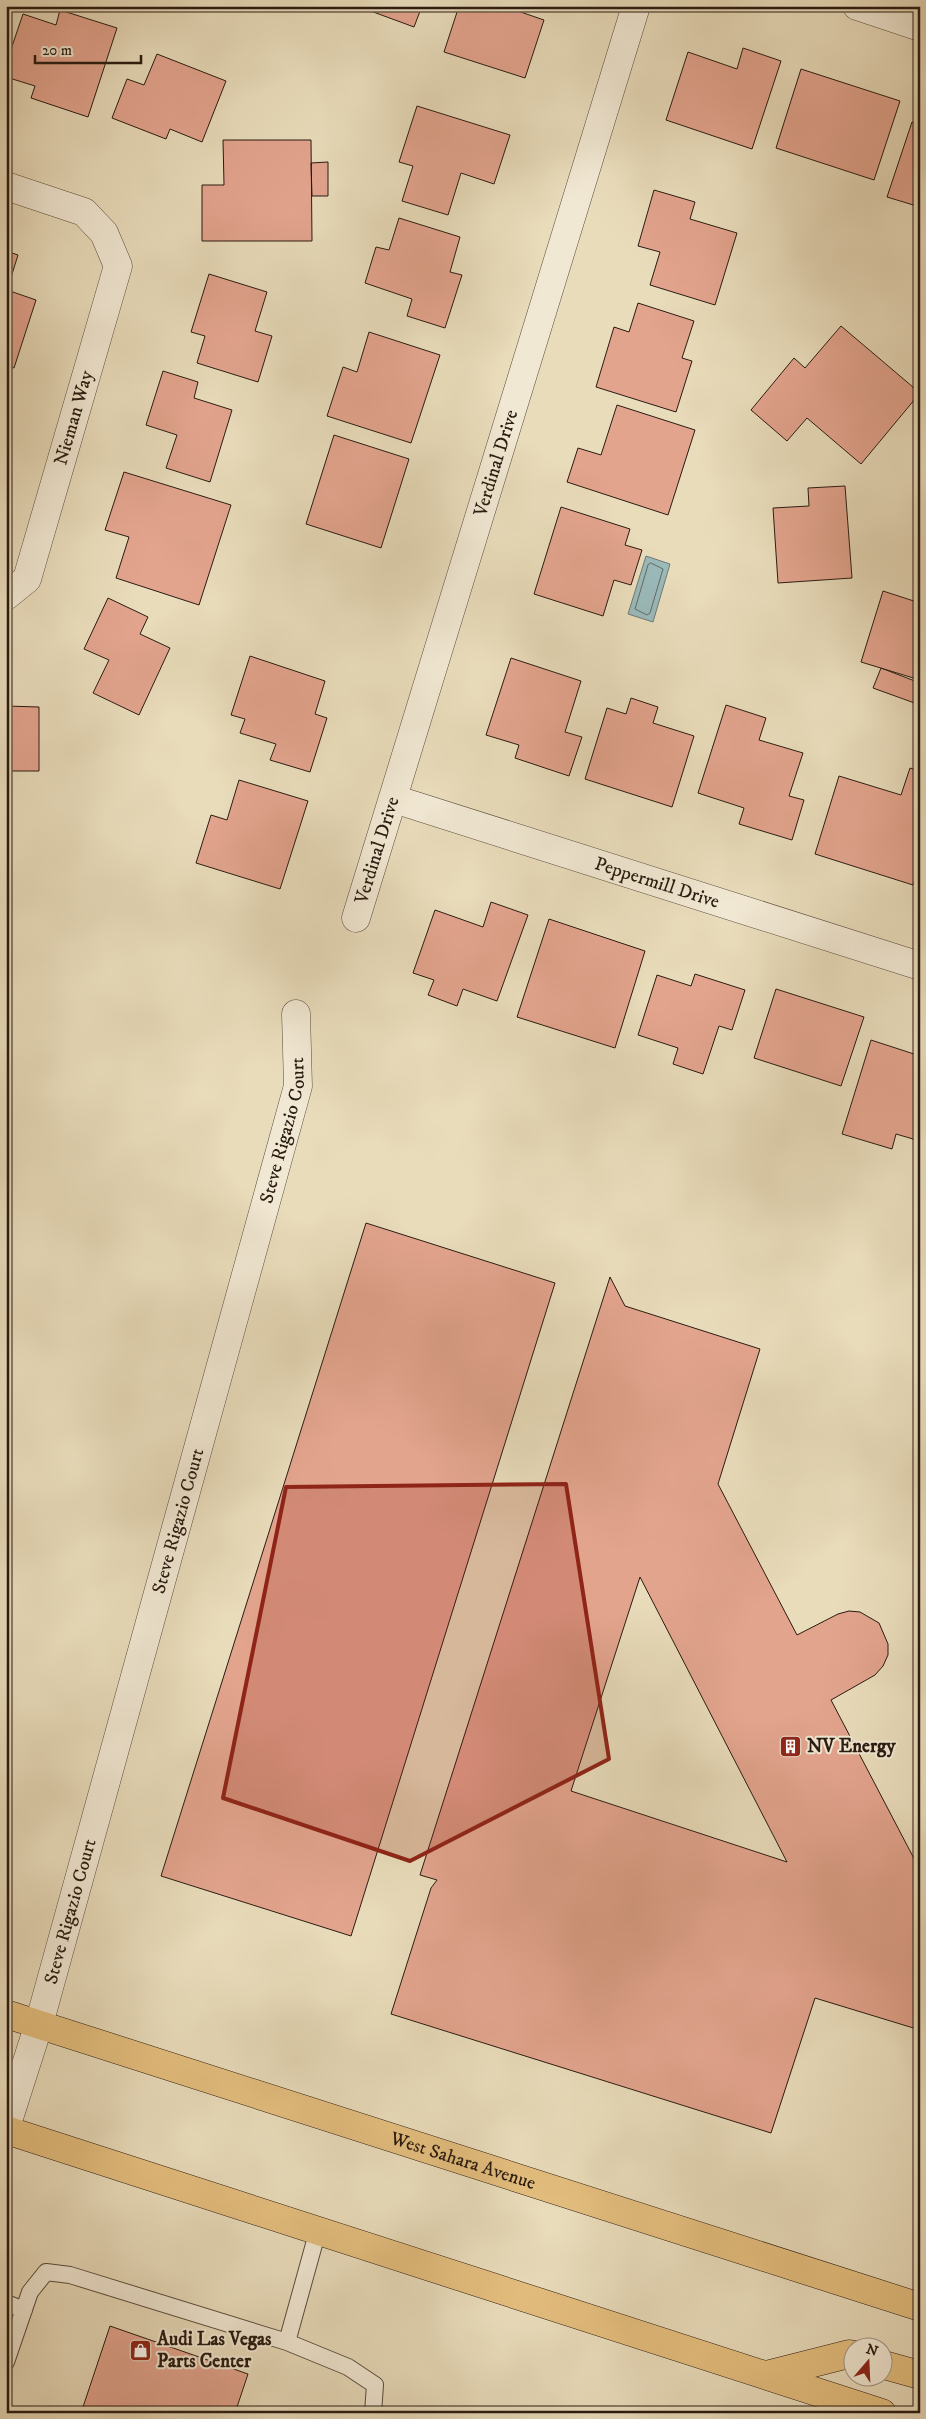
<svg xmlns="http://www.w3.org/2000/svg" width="926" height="2419" font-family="'IM FELL DW Pica',serif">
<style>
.water{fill:#9ab9b9;stroke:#6d7a76}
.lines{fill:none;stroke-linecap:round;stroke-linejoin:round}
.shore{stroke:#626a65;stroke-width:1}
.building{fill:#e3a48e;stroke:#291b11;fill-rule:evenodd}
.lane-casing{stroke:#594b3c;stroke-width:18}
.street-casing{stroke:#594b3c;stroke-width:29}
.primary-casing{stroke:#291b11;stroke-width:29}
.lane{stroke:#f1e8d3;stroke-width:16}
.street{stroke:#f1e8d3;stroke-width:28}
.primary{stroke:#e4be7e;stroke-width:28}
.marked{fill:#8f2418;fill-opacity:0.2;stroke:#8f2418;stroke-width:4;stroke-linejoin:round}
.labels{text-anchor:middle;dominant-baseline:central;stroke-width:4;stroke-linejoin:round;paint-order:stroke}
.street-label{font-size:19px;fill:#291b11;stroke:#f1e8d3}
.poi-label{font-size:19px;font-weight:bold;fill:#291b11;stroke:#f1e8d3;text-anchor:start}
</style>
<rect width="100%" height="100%" fill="#e9dcbb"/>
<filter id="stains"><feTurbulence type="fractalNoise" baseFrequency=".004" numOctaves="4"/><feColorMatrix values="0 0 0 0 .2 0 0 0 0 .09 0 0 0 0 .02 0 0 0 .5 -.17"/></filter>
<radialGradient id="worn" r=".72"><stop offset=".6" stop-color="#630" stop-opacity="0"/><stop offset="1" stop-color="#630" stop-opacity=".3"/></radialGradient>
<!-- water -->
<path class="water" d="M646,556L670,564L653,622L628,614Z"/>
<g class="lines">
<!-- shore -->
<path class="shore" d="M651,563L663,569L650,613L647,615L635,609L648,565Z"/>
</g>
<!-- building -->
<path class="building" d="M6,6H14L6,28Z
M357,6H422L414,27Z
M459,6H509V8L544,20L525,78L444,52Z
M60,10L117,28L88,117L31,98L35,86L6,77V64L23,14L56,25Z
M743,48L781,61L752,149L666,120L688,52L737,69Z
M157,54L226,81L202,142L170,129L166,139L112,118L127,79L144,85Z
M801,69L900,101L874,180L776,148Z
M417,106L510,135L494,184L461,173L448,215L402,201L413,166L399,162Z
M912,122L920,125V207L887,197Z
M223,140H311L312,241H202V185H224Z
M328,162V196H312L311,163Z
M654,190L695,202L690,219L737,233L715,305L650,285L660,252L638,246Z
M399,218L460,237L450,272L462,275L445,328L407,316L412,299L365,283L376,247L389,250Z
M6,251L18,255L7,290L36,300L14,368L6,366Z
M209,274L267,292L255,331L272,336L258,382L197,363L205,336L191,332Z
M638,303L694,321L682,358L692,361L676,412L596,387L614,327L629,332Z
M841,326L920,393L861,464L807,418L787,441L751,410L794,358L805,368Z
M369,332L440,355L411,443L327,416L343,367L357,372Z
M163,371L198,382L194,398L232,410L210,482L166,468L177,435L146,425Z
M617,405L695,430L668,515L567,482L578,448L601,455Z
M334,435L409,459L381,548L306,524Z
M124,472L231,505L199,605L116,578L129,537L105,530Z
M845,486L852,578L778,583L773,508L809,506L808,488Z
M561,507L630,529L625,545L642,550L631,585L614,580L603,616L534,594Z
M883,591L920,603V680L861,662Z
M108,598L148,617L140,634L170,648L139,715L93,693L109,660L84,649Z
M250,656L325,681L315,714L327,718L310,772L270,760L276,744L240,733L245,719L231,715Z
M511,658L581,681L565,732L582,737L569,776L515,758L519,745L486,735Z
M881,668L920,683V705L873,688Z
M631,698L658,707L653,723L694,736L672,807L585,779L607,708L626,714Z
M726,705L766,718L759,740L803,753L789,796L804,800L792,840L739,824L744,808L698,793Z
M6,706L39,707V771H6Z
M910,768L920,771V864L913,885L815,854L839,776L901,795Z
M239,780L308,801L280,889L196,863L211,815L227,820Z
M491,902L528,915L497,1001L463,989L457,1006L428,995L434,980L413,973L435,910L483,927Z
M549,919L645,951L615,1048L517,1017Z
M695,974L745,990L732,1030L719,1026L703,1074L673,1064L678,1048L638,1035L657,975L691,986Z
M776,989L864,1017L841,1086L754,1058Z
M871,1040L917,1055L920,1046V1141L896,1134L892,1149L842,1134Z
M366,1223L555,1283L351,1936L161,1876Z
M610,1277L625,1306L760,1349L718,1484L797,1635L838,1614L849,1611L860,1612L879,1623L888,1644V1655L883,1666L875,1675L831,1700L920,1870V2030L815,1998L771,2133L391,2014L431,1888L437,1880L420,1875ZM640,1577L787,1862L571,1791Z
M110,2326L248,2374L235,2413H81Z"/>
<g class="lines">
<defs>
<path id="lane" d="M318,2230L287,2342L348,2367L375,2385L373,2413
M6,2303L24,2310
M6,2362L30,2292L46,2272L70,2275L287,2342"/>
<g id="street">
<path d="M857,6L920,27"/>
<path d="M6,186L84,212L104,233L118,266L27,579L6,596"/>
<path id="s1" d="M394,799L920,966"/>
<path id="s2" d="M356,918L636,6"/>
<path id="s3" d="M6,2127L39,2024L298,1086L296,1014"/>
</g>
<g id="primary">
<path id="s4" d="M6,2014L920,2307"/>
<path d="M6,2130L882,2413"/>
<path d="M884,2365L920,2375"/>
<path d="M766,2375L849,2354L854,2355"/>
</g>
</defs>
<!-- lane casing -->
<use href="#lane" class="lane-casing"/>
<!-- street casing -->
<use href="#street" class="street-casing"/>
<!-- primary casing -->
<use href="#primary" class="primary-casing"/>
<!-- lane -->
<use href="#lane" class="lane"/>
<!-- street -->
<use href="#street" class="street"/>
<!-- primary -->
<use href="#primary" class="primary"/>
</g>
<!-- marked area -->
<path class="marked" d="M566,1484L609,1759L410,1861L223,1798L286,1487Z"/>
<!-- icons -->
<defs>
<symbol id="building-square" viewBox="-11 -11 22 22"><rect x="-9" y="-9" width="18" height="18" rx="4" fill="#8f2418" stroke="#f1e8d3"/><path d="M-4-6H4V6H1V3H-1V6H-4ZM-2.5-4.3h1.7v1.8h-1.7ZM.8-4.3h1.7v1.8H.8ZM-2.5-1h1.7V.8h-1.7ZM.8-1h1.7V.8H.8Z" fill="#fff"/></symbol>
<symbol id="shop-square" viewBox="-11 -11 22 22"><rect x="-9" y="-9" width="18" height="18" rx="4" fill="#8f2418" stroke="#f1e8d3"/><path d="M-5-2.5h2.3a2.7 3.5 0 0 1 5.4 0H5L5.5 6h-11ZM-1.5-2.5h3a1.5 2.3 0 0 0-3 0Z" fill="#fff"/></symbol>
</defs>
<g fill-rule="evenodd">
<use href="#building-square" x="778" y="1734" width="25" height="25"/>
<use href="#shop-square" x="128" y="2338" width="25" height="25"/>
</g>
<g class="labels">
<!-- street labels -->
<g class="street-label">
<text transform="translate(74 418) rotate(-74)">Nieman Way</text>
<text stroke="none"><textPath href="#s2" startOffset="476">Verdinal Drive</textPath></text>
<text stroke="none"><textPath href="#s2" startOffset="71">Verdinal Drive</textPath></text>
<text stroke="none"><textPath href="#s1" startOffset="276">Peppermill Drive</textPath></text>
<text stroke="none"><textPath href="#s3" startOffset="1035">Steve Rigazio Court</textPath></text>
<text stroke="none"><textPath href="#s3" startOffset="630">Steve Rigazio Court</textPath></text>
<text stroke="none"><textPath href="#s3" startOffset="225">Steve Rigazio Court</textPath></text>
<text stroke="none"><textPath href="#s4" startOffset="480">West Sahara Avenue</textPath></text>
</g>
<!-- poi labels -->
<g class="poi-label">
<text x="807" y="1746">NV Energy</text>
<text x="157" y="2339">Audi Las Vegas<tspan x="157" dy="22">Parts Center</tspan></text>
</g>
</g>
<!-- margin -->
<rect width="926" height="2419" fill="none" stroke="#e9dcbb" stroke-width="25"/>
<rect x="8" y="8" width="911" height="2404" fill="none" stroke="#291b11" stroke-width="2.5"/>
<rect x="12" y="12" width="901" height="2394" fill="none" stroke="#291b11"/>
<!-- north arrow -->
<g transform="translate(868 2362) rotate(19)"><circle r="24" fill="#f1e8d3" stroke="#a19685"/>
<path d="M0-4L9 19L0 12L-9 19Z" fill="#8f2418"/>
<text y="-8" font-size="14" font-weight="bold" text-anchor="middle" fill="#291b11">N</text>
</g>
<!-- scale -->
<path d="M35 55v8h106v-8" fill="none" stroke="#291b11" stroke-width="2.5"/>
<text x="42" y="55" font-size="15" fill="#291b11" stroke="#f1e8d3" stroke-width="4" paint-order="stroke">20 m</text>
<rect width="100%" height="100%" filter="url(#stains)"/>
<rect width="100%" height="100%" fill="url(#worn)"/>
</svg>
